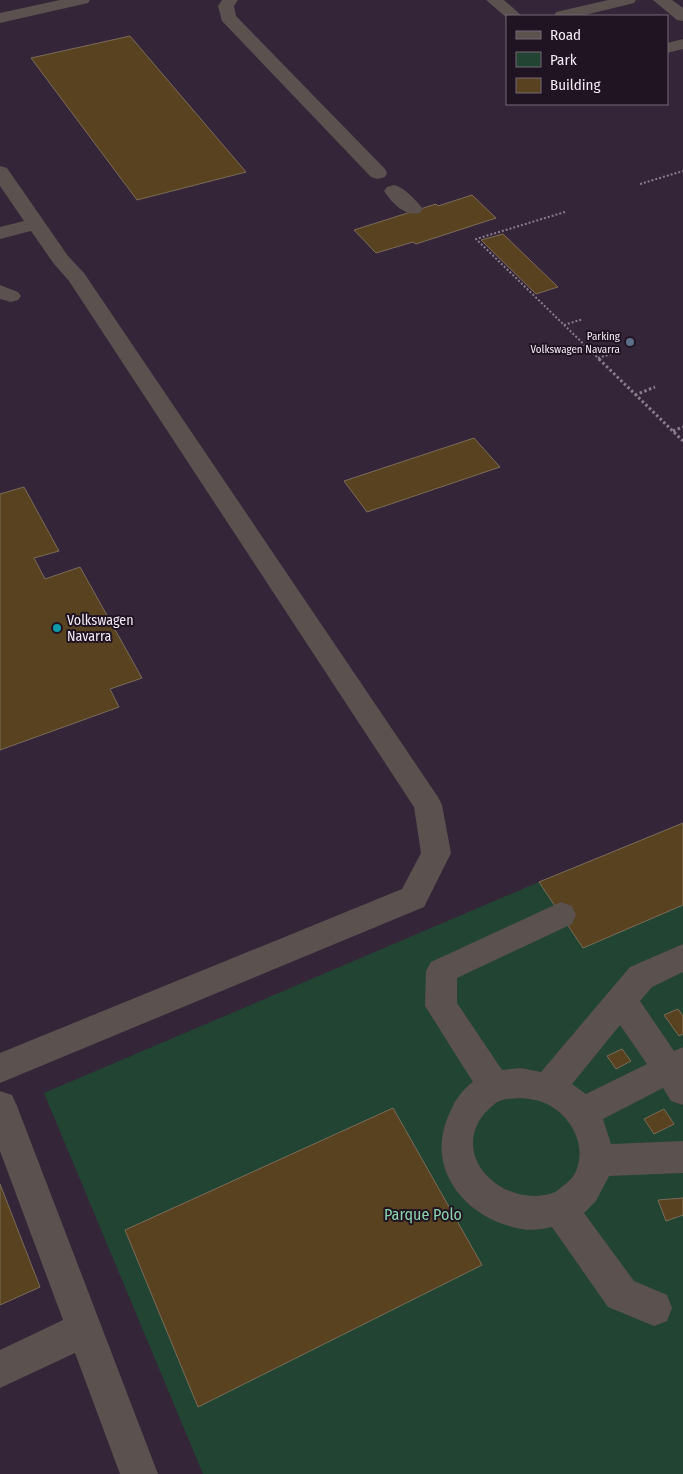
<svg xmlns="http://www.w3.org/2000/svg" width="683" height="1474" font-family="'Fira Sans Condensed',sans-serif">
<style>
.built{fill:#352539;fill-rule:evenodd}
.green{fill:#243}
.building{fill:#59421f;stroke:#7a6c59}
.lines{fill:none;stroke-linecap:round;stroke-linejoin:round}
.path-far1{stroke:#887e8b;stroke-width:2;stroke-dasharray:2 2;stroke-linecap:butt}
.path{stroke:#887e8b;stroke-width:3;stroke-dasharray:2.5 2.5;stroke-linecap:butt}
.minor{fill:#5b514e;fill-rule:evenodd}
.service-dot{fill:#5c6f8a;stroke:#201422;stroke-width:2}
.culture-dot{fill:#0f9aa8;stroke:#201422;stroke-width:2}
.labels{text-anchor:middle;dominant-baseline:central;stroke-width:4;stroke-linejoin:round;paint-order:stroke}
.far-poi-label{font-size:11px;fill:#f1e9f3;stroke:#201422;text-anchor:end}
.poi-label{font-size:14px;fill:#f1e9f3;stroke:#201422;text-anchor:start}
.near-park-label{font-size:16px;fill:#8ad1ac;stroke:#201422}
</style>
<rect width="100%" height="100%" fill="#291d2c"/>
<!-- built -->
<path class="built" d="M0,0H683V1474H0ZM507,16H667V104H507Z"/>
<!-- green -->
<path class="green" d="M683,823V1474H203L44,1093L539,882Z"/>
<!-- building -->
<path class="building" d="M130,36L246,172L137,200L31,58Z
M472,195L496,218L416,244L413,242L376,253L354,230L436,204L438,206Z
M503,234L558,287L536,294L481,240Z
M474,438L500,467L367,512L344,481Z
M24,487L59,551L34,558L45,579L80,567L142,678L110,689L119,707L0,750V494Z
M683,823V905L583,948L539,882Z
M678,1009L683,1016V1034L679,1036L664,1015Z
M622,1049L631,1061L616,1069L607,1056Z
M393,1108L482,1265L198,1407L125,1230Z
M664,1109L674,1124L654,1134L644,1119Z
M0,1184L40,1287L0,1305Z
M683,1198V1215L666,1221L658,1200Z"/>
<g class="lines">
<!-- path-far1 -->
<path class="path-far1" d="M640,184L683,171
M565,212L476,239L600,360
M564,325L583,319
M598,358L618,352"/>
<!-- path -->
<path class="path" d="M599,359L683,441
M635,395L655,387
M673,431L683,427"/>
<!-- minor -->
<path class="minor" d="M60,0H90L88,3L0,23V13Z
M222,0H238L234,6L236,16L385,169L387,173L385,177L378,179L371,177L222,21L218,6Z
M486,0H504L522,16H507V18Z
M608,0H636L634,3L581,16H554L556,12Z
M653,0H672L683,8V21L677,20Z
M683,39V49L667,53V43Z
M0,166L7,168L68,256L84,273L438,797L442,805L451,853L424,907L0,1083V1053L402,889L421,853L414,807L69,281L54,264L31,231L0,239V227L24,221L0,186Z
M394,185C405,188 416,200 423,209L420,213C405,217 392,203 384,191L387,187Z
M0,285L18,292L21,296L18,300L11,302L0,299Z
M561,902L572,906L576,915L572,924L457,978V1003L502,1070L521,1068L541,1072L630,967L683,944V972L652,987L640,1001L674,1051L683,1047V1105L671,1101L663,1088L603,1119L611,1144L683,1141V1173L609,1176L596,1201L584,1213L634,1281L667,1295L672,1308L667,1321L654,1326L608,1307L552,1227C543,1229 531,1231 522,1229C469,1220 426,1173 447,1119C453,1104 460,1091 473,1082L425,1006L426,971L431,962ZM620,1025L647,1064L586,1094L572,1084ZM521,1098C530,1099 539,1100 547,1104C571,1116 587,1145 576,1171C573,1179 564,1185 558,1190C551,1195 544,1195 536,1196C493,1197 453,1153 484,1114C489,1109 495,1102 502,1100C508,1098 515,1099 521,1098Z
M0,1091L12,1095L17,1106L158,1474H120L75,1353L0,1388V1350L63,1320L0,1151Z"/>
</g>
<!-- markers -->
<circle class="service-dot" cx="630" cy="342" r="5"/>
<circle class="culture-dot" cx="57" cy="628" r="5"/>
<g class="labels">
<!-- far-poi labels -->
<g class="far-poi-label">
<text x="620" y="336">Parking<tspan x="620" dy="13">Volkswagen Navarra</tspan></text>
</g>
<!-- poi labels -->
<g class="poi-label">
<text x="67" y="620">Volkswagen<tspan x="67" dy="16">Navarra</tspan></text>
</g>
<!-- near-park labels -->
<g class="near-park-label">
<text x="423" y="1214">Parque Polo</text>
</g>
</g>
<!-- legend -->
<rect x="506" y="15" width="162" height="90" fill="#201422" stroke="#746976"/>
<rect x="516" y="31" width="25" height="8" fill="#5b514e" stroke="#746976"/>
<text x="550" y="40" font-size="15" fill="#f1e9f3">Road</text>
<rect x="516" y="52" width="25" height="15" fill="#224433" stroke="#746976"/>
<text x="550" y="65" font-size="15" fill="#f1e9f3">Park</text>
<rect x="516" y="78" width="25" height="15" fill="#59421f" stroke="#746976"/>
<text x="550" y="90" font-size="15" fill="#f1e9f3">Building</text>
</svg>
